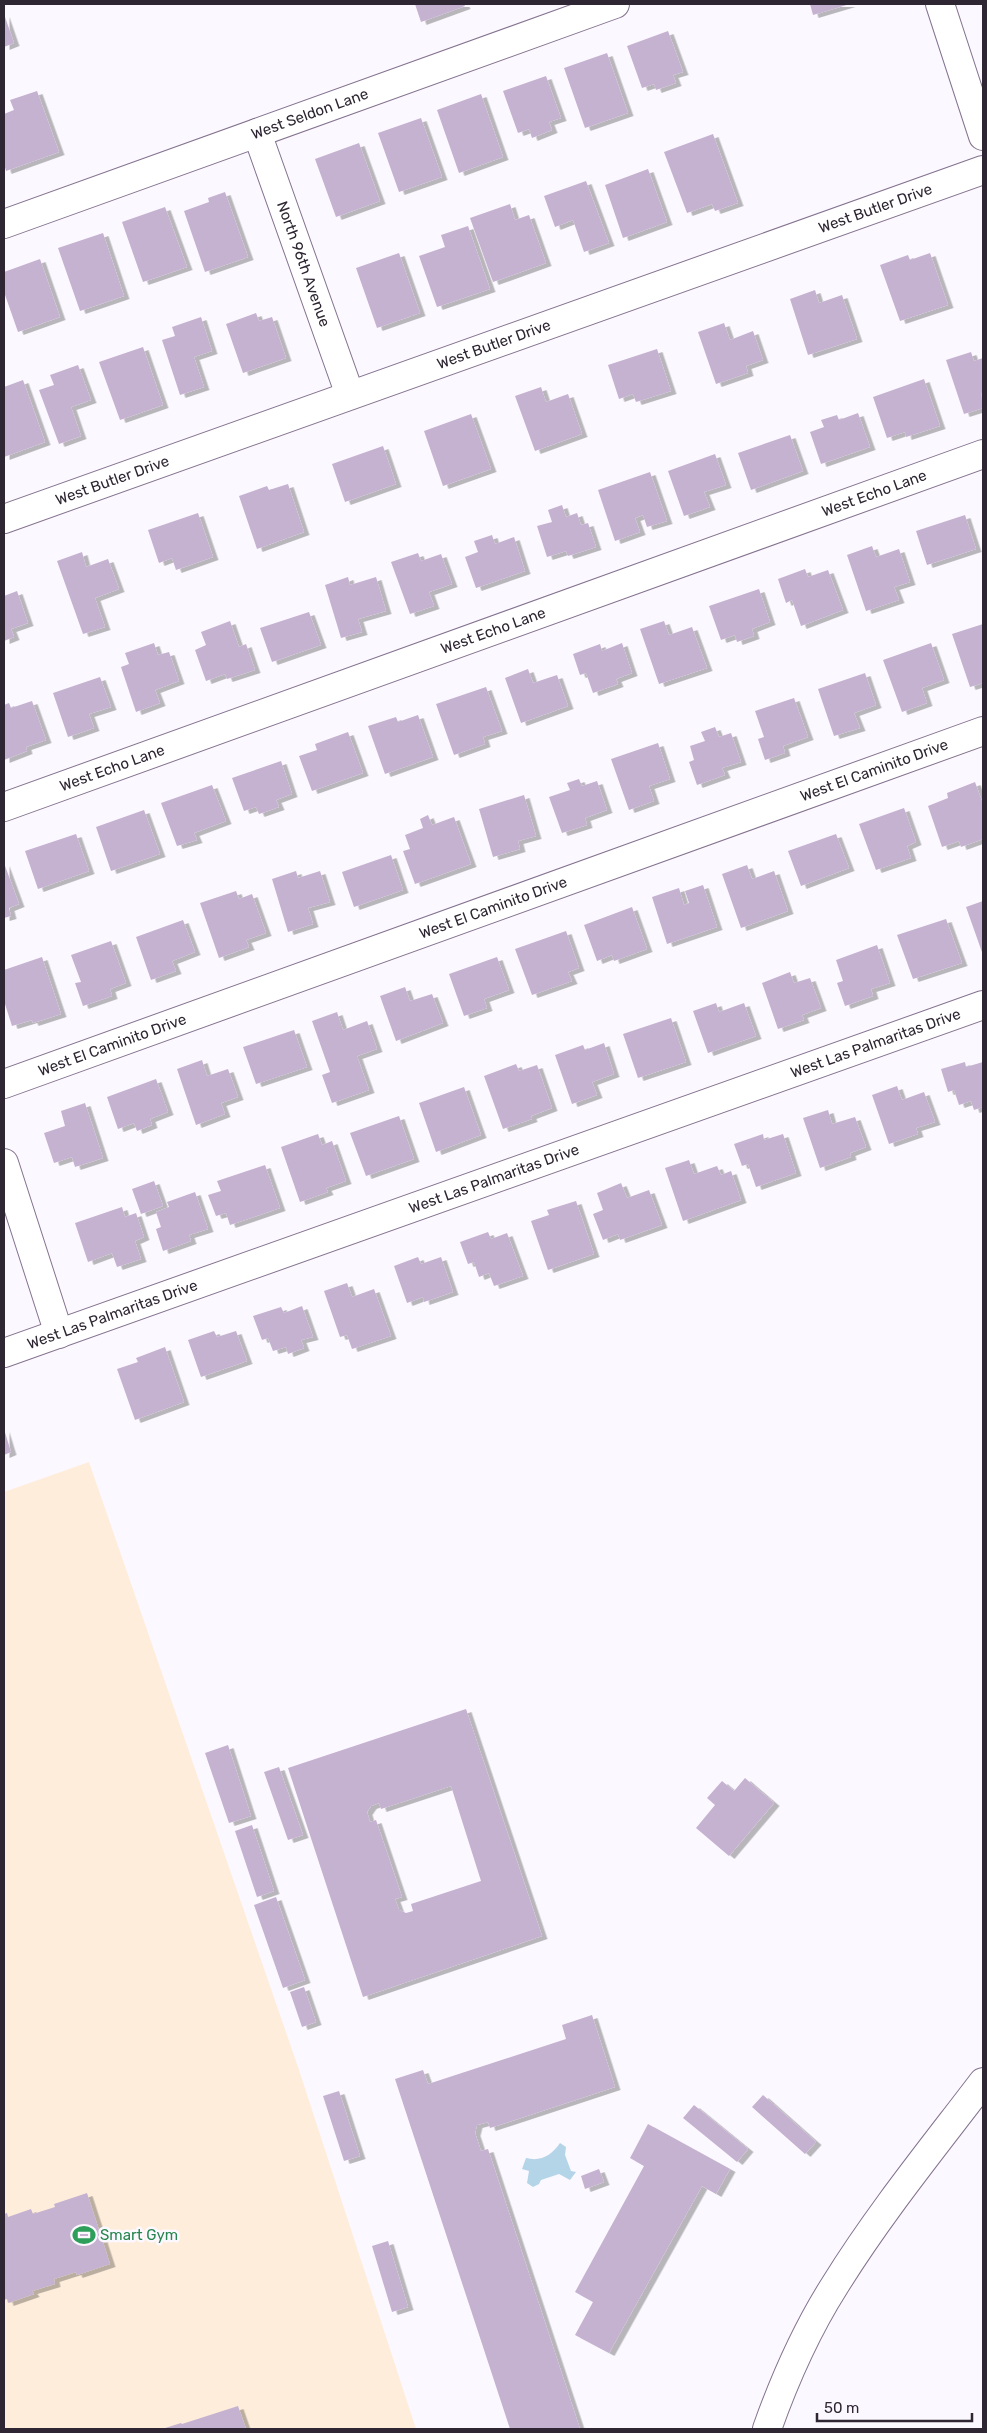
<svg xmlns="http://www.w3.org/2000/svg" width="987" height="2433" font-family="Rubik,sans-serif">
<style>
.commercial{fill:#feeddb}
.water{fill:#b4d4e8}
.building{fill:#c5b2d1;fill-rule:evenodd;filter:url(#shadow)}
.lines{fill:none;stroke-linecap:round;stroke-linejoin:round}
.minor-casing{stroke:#84738f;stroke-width:30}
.highway-casing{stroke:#84738f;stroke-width:30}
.minor{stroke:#fff;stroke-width:28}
.highway{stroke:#fff;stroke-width:28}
.labels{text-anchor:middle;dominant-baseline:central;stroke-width:5;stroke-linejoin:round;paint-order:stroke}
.street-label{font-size:15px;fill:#2e2632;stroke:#fcf8ff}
.leisure-label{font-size:15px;fill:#27864d;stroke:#fcf8ff;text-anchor:start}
</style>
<defs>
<filter id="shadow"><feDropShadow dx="5.5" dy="3" stdDeviation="0" flood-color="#0004"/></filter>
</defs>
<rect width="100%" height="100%" fill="#fcf8ff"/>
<!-- commercial -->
<path class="commercial" d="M89,1462L298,2067L416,2429H4V1492Z"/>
<!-- water -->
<path class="water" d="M560,2143L566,2147L565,2155L571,2171L576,2172L570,2180L559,2174L541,2180L539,2184L533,2187L527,2183L529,2171L522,2169L526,2158C541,2162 552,2155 560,2143Z"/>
<!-- building -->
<path class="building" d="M415,4H464L465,6L421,22Z
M810,4H850L813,15Z
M4,14L14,43L4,47Z
M668,31L683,72L673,75L676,83L656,90L654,84L642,88L627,46Z
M607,53L628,113L585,128L564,68Z
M546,76L561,118L549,122L552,130L532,138L529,129L518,133L503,91Z
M37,91L59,152L6,171L4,164V114L14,110L10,100Z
M481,94L503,157L459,173L437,110Z
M421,118L442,177L399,192L378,133Z
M713,134L738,203L715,211L712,204L687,213L664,152Z
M359,143L380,201L336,217L315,159Z
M648,169L667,222L623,238L605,185Z
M586,181L609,243L584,252L573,220L555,227L544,196Z
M225,192L248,257L205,272L184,211L209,202L208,198Z
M510,204L515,220L529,215L546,263L493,282L470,218Z
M165,207L187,267L143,282L122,222Z
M468,226L490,289L437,307L419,256L445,247L441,235Z
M103,233L124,296L80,311L58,248Z
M399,253L420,313L377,328L356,268Z
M930,253L948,305L900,321L880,265L908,255L910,260Z
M40,259L60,317L18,332L4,292V272Z
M815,290L819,303L842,295L857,339L808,355L790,299Z
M256,313L259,321L272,317L286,358L243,373L226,324Z
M201,317L212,351L194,357L204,387L180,395L162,340L175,336L172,327Z
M724,323L730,340L753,331L763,360L746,366L748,373L716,384L698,332Z
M143,347L163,405L120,420L99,362Z
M657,349L671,391L636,402L633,394L619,399L608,365Z
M971,352L974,361L983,358V392L981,393L983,408L964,414L946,360Z
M78,365L91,400L71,407L81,436L59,444L39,390L54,385L50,375Z
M924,379L940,426L906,437L905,432L887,438L873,397Z
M23,380L45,442L4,457V387Z
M541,387L546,402L568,394L582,434L535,451L515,396Z
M858,413L870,447L821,464L810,432L824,427L821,420L837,415L839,420Z
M471,414L491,469L443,486L424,431Z
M790,435L803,471L751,490L738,453Z
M383,446L396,484L345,502L332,464Z
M715,454L726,485L704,492L710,507L684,516L668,471Z
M650,472L667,521L647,527L643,515L635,518L640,532L615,541L598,490Z
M288,484L304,532L257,549L239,496L267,486L269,490Z
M562,505L566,517L577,513L581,525L588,523L596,547L568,556L566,551L547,557L537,526L552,522L548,510Z
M198,513L213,557L176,570L172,558L159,563L148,530Z
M965,515L976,549L927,565L916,531Z
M492,535L495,544L514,537L525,571L476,588L465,557L478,552L474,541Z
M872,546L876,557L899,549L910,582L894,587L899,600L866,611L847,555Z
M82,552L86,567L108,559L119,589L95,598L105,627L83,634L57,561Z
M418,553L421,561L441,554L452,584L429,592L434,606L410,614L391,562Z
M805,569L808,577L828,570L843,610L801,626L792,600L786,603L778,579Z
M348,577L350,585L376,577L386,611L358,619L362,632L341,638L325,585Z
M759,589L770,622L752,629L754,636L737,642L735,635L721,640L709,606Z
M17,591L28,623L11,629L14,637L4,641V596Z
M309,612L321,645L272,662L260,628Z
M230,621L239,647L246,644L255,670L227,679L225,674L206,681L195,650L206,645L201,632Z
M664,621L669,635L692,627L707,668L659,684L640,629Z
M983,624V683L970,687L952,634Z
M154,643L158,655L169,652L179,681L155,690L160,703L136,712L121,667L129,664L125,653Z
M622,643L632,673L616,679L618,684L593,693L586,673L580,675L573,654L600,644L602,651Z
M931,643L944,680L922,688L927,703L902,712L883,660Z
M528,669L533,683L557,675L568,706L521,723L505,678Z
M865,673L876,705L854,713L860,728L834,736L818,689Z
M100,677L111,707L89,714L94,728L68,737L53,693Z
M486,687L502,731L483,737L485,744L454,755L436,704Z
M794,698L808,737L783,746L785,753L765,760L758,739L764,737L755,711Z
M32,701L46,740L26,747L27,751L4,760V705L9,703L11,708Z
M418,715L433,757L385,774L368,726L396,717L398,722Z
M715,727L719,737L731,733L741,762L722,768L725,775L697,785L689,762L694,760L690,746L705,741L701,732Z
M348,732L363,773L312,791L299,756L317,750L315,744Z
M658,743L670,779L649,786L654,801L629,810L611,759Z
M281,761L292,794L276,800L279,807L259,814L256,807L244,811L232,778Z
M579,779L582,786L597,781L607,810L585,818L587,825L562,833L549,797L570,790L567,783Z
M975,782L983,804V839L961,847L959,841L942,847L928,806L948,798L947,793Z
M212,785L226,821L194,833L197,840L177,846L161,803Z
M524,795L536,836L518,841L520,849L493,857L479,809Z
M904,808L916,842L907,846L911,858L876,870L859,824Z
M144,810L160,854L111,871L96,827Z
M428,815L432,825L454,817L471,864L415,884L403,851L410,849L405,835L423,828L420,819Z
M76,834L89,871L38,889L25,851Z
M836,834L849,868L801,886L788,851Z
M391,855L403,890L354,907L342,872Z
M4,863L19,904L9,908L11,916L4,918Z
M747,865L752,879L774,871L788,911L741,928L722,874Z
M296,871L298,878L320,871L330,902L308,908L313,924L288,932L272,879Z
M703,885L717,927L667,944L652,897L679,888L684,905L689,903L685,891Z
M236,891L239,899L252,894L266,933L246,940L249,947L219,958L200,903Z
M983,901V955L966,907Z
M632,907L647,949L614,961L612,955L597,961L584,925Z
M946,919L962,963L913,979L897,935Z
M183,920L195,952L172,961L176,971L151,980L136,937Z
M566,931L579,968L568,972L572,981L532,995L515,949Z
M111,941L126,983L110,989L112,996L83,1006L75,983L81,982L71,955Z
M877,945L890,983L871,989L873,996L845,1006L837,983L843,981L836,960Z
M42,957L61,1014L33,1023L32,1020L12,1026L4,1001V970Z
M497,957L509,990L484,999L487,1008L464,1016L449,974Z
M790,972L794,983L810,978L821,1008L802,1015L804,1020L778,1029L762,983Z
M405,987L410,1001L432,994L443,1023L396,1041L380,996Z
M716,1003L719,1012L744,1003L756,1036L708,1053L693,1011Z
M337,1012L343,1030L367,1021L377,1049L357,1056L369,1090L332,1103L322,1075L330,1072L312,1021Z
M671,1018L686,1062L638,1078L623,1034Z
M294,1030L307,1067L256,1084L243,1047Z
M604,1043L614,1074L592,1082L597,1095L572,1104L555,1055L583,1045L585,1050Z
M202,1060L207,1076L228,1069L238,1097L221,1103L225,1114L196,1125L177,1069Z
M965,1062L966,1067L983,1062V1107L974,1110L971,1101L959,1105L954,1090L948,1092L941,1069Z
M516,1064L519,1071L537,1065L552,1108L531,1116L532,1119L503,1129L484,1076Z
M156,1079L168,1112L150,1119L152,1125L137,1131L134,1123L118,1129L107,1097Z
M897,1086L902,1100L924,1092L935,1122L916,1128L918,1134L889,1144L872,1095Z
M464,1087L481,1135L436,1152L419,1103Z
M85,1103L103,1158L75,1167L72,1157L54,1163L44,1133L65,1126L61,1111Z
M828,1110L832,1124L855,1117L866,1147L850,1153L851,1157L820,1168L803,1118Z
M399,1116L414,1159L366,1176L350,1133Z
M318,1134L322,1145L332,1141L346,1181L326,1188L328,1192L300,1202L281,1147Z
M763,1134L764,1140L783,1134L796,1173L756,1187L748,1164L742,1166L734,1144Z
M689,1160L694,1174L717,1166L721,1175L731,1171L741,1200L683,1221L665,1168Z
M265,1165L280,1208L230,1225L226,1213L216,1216L208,1195L221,1191L217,1181Z
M154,1181L163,1206L141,1214L132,1189Z
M621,1183L627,1198L649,1190L662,1225L620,1240L618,1234L603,1240L593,1214L603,1210L597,1193Z
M195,1192L208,1229L189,1235L191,1241L163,1251L156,1229L161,1227L156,1212L169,1207L167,1202Z
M576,1201L594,1254L548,1270L531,1221L549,1215L547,1210Z
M122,1207L125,1217L136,1213L144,1237L135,1241L141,1259L117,1267L112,1253L88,1262L75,1223Z
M488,1232L491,1239L507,1233L523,1276L494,1286L489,1273L479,1277L474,1262L468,1264L460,1242Z
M418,1257L421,1264L441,1257L453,1292L424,1302L423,1297L407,1303L394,1266Z
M347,1283L352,1297L374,1289L391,1336L352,1349L347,1335L340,1337L324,1291Z
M302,1306L313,1337L301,1340L304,1348L288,1354L286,1347L273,1351L268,1338L262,1340L253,1316L281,1307L284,1313Z
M214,1331L217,1337L236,1331L247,1361L201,1377L188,1340Z
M165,1347L184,1402L135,1420L117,1369L138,1362L136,1358Z
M4,1429L11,1452L4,1455Z
M466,1709L542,1936L363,1997L288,1768ZM451,1786L481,1881L411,1904L413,1911L406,1913L399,1910L395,1899L402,1897L376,1820L370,1822L367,1812L371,1806L379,1803L381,1809Z
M228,1745L251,1816L229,1823L205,1753Z
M279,1767L303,1835L288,1840L264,1772Z
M745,1778L774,1803L729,1856L696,1828L715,1805L707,1798L722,1781L734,1791Z
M252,1825L274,1891L257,1897L235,1831Z
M276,1897L305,1980L283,1988L254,1905Z
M304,1987L316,2022L302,2027L290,1992Z
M592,2015L615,2087L490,2128L488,2122L477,2125L475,2133L481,2151L488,2149L580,2429H510L395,2079L423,2070L428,2084L566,2039L562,2025Z
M339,2091L360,2156L344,2161L323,2096Z
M763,2095L816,2142L805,2154L752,2107Z
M694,2105L748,2149L737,2162L683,2118Z
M648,2124L730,2169L716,2194L702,2186L609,2353L575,2335L593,2302L575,2292L644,2166L630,2158Z
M599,2169L604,2182L585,2189L581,2176Z
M87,2193L110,2264L77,2275L76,2272L54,2279L55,2284L32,2291L34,2294L8,2303L7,2299L4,2300V2214L7,2213L8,2217L31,2209L33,2214L55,2207L54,2204Z
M388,2241L408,2307L392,2312L372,2246Z
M238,2406L246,2429H162L181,2423L182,2424Z"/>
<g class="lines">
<defs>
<g id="minor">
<path d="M940,4L983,136"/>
<path id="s1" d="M257,133L350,395"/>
<path id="s2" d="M4,224L615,4"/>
<path id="s3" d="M4,519L983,170"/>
<path id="s4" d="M4,807L983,454"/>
<path id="s5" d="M4,1084L983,731"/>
<path d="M4,1163L59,1334"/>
<path id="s6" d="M4,1353L983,1005"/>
</g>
<path id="highway" d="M767,2429C784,2381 807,2329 835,2285C879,2214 932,2149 983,2082"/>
</defs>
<!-- minor casing -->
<use href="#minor" class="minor-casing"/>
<!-- highway casing -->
<use href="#highway" class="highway-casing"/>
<!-- minor -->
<use href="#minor" class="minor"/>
<!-- highway -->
<use href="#highway" class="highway"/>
</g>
<!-- icons -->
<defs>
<symbol id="stadium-bare" viewBox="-9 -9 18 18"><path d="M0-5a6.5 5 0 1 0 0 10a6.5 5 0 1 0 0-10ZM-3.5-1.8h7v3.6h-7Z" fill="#2e9e5b" stroke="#fcf8ff" stroke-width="2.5" paint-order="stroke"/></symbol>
</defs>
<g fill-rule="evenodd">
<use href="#stadium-bare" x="68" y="2219" width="32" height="32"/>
</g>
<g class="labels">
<!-- street labels -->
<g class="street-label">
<text stroke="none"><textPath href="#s2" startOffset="325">West Seldon Lane</textPath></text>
<text stroke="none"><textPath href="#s3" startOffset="925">West Butler Drive</textPath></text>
<text stroke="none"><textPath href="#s1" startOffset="139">North 96th Avenue</textPath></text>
<text stroke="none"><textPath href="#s3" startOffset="520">West Butler Drive</textPath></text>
<text stroke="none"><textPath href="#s3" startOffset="115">West Butler Drive</textPath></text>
<text stroke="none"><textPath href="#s4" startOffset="925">West Echo Lane</textPath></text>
<text stroke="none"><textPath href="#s4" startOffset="520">West Echo Lane</textPath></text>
<text stroke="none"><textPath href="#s4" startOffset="115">West Echo Lane</textPath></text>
<text stroke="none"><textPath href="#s5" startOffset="925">West El Caminito Drive</textPath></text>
<text stroke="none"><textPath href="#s5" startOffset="520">West El Caminito Drive</textPath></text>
<text stroke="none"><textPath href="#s6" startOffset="925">West Las Palmaritas Drive</textPath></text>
<text stroke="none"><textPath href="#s5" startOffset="115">West El Caminito Drive</textPath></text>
<text stroke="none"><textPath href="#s6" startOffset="520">West Las Palmaritas Drive</textPath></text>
<text stroke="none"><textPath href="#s6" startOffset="115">West Las Palmaritas Drive</textPath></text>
</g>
<!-- leisure labels -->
<g class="leisure-label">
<text x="100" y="2235">Smart Gym</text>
</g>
</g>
<!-- border -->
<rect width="987" height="2433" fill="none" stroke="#2e2632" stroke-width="10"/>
<!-- scale -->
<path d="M817 2413v8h155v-8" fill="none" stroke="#2e2632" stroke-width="2.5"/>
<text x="824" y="2413" font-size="15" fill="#2e2632" stroke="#fcf8ff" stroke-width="4" paint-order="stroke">50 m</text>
</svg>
